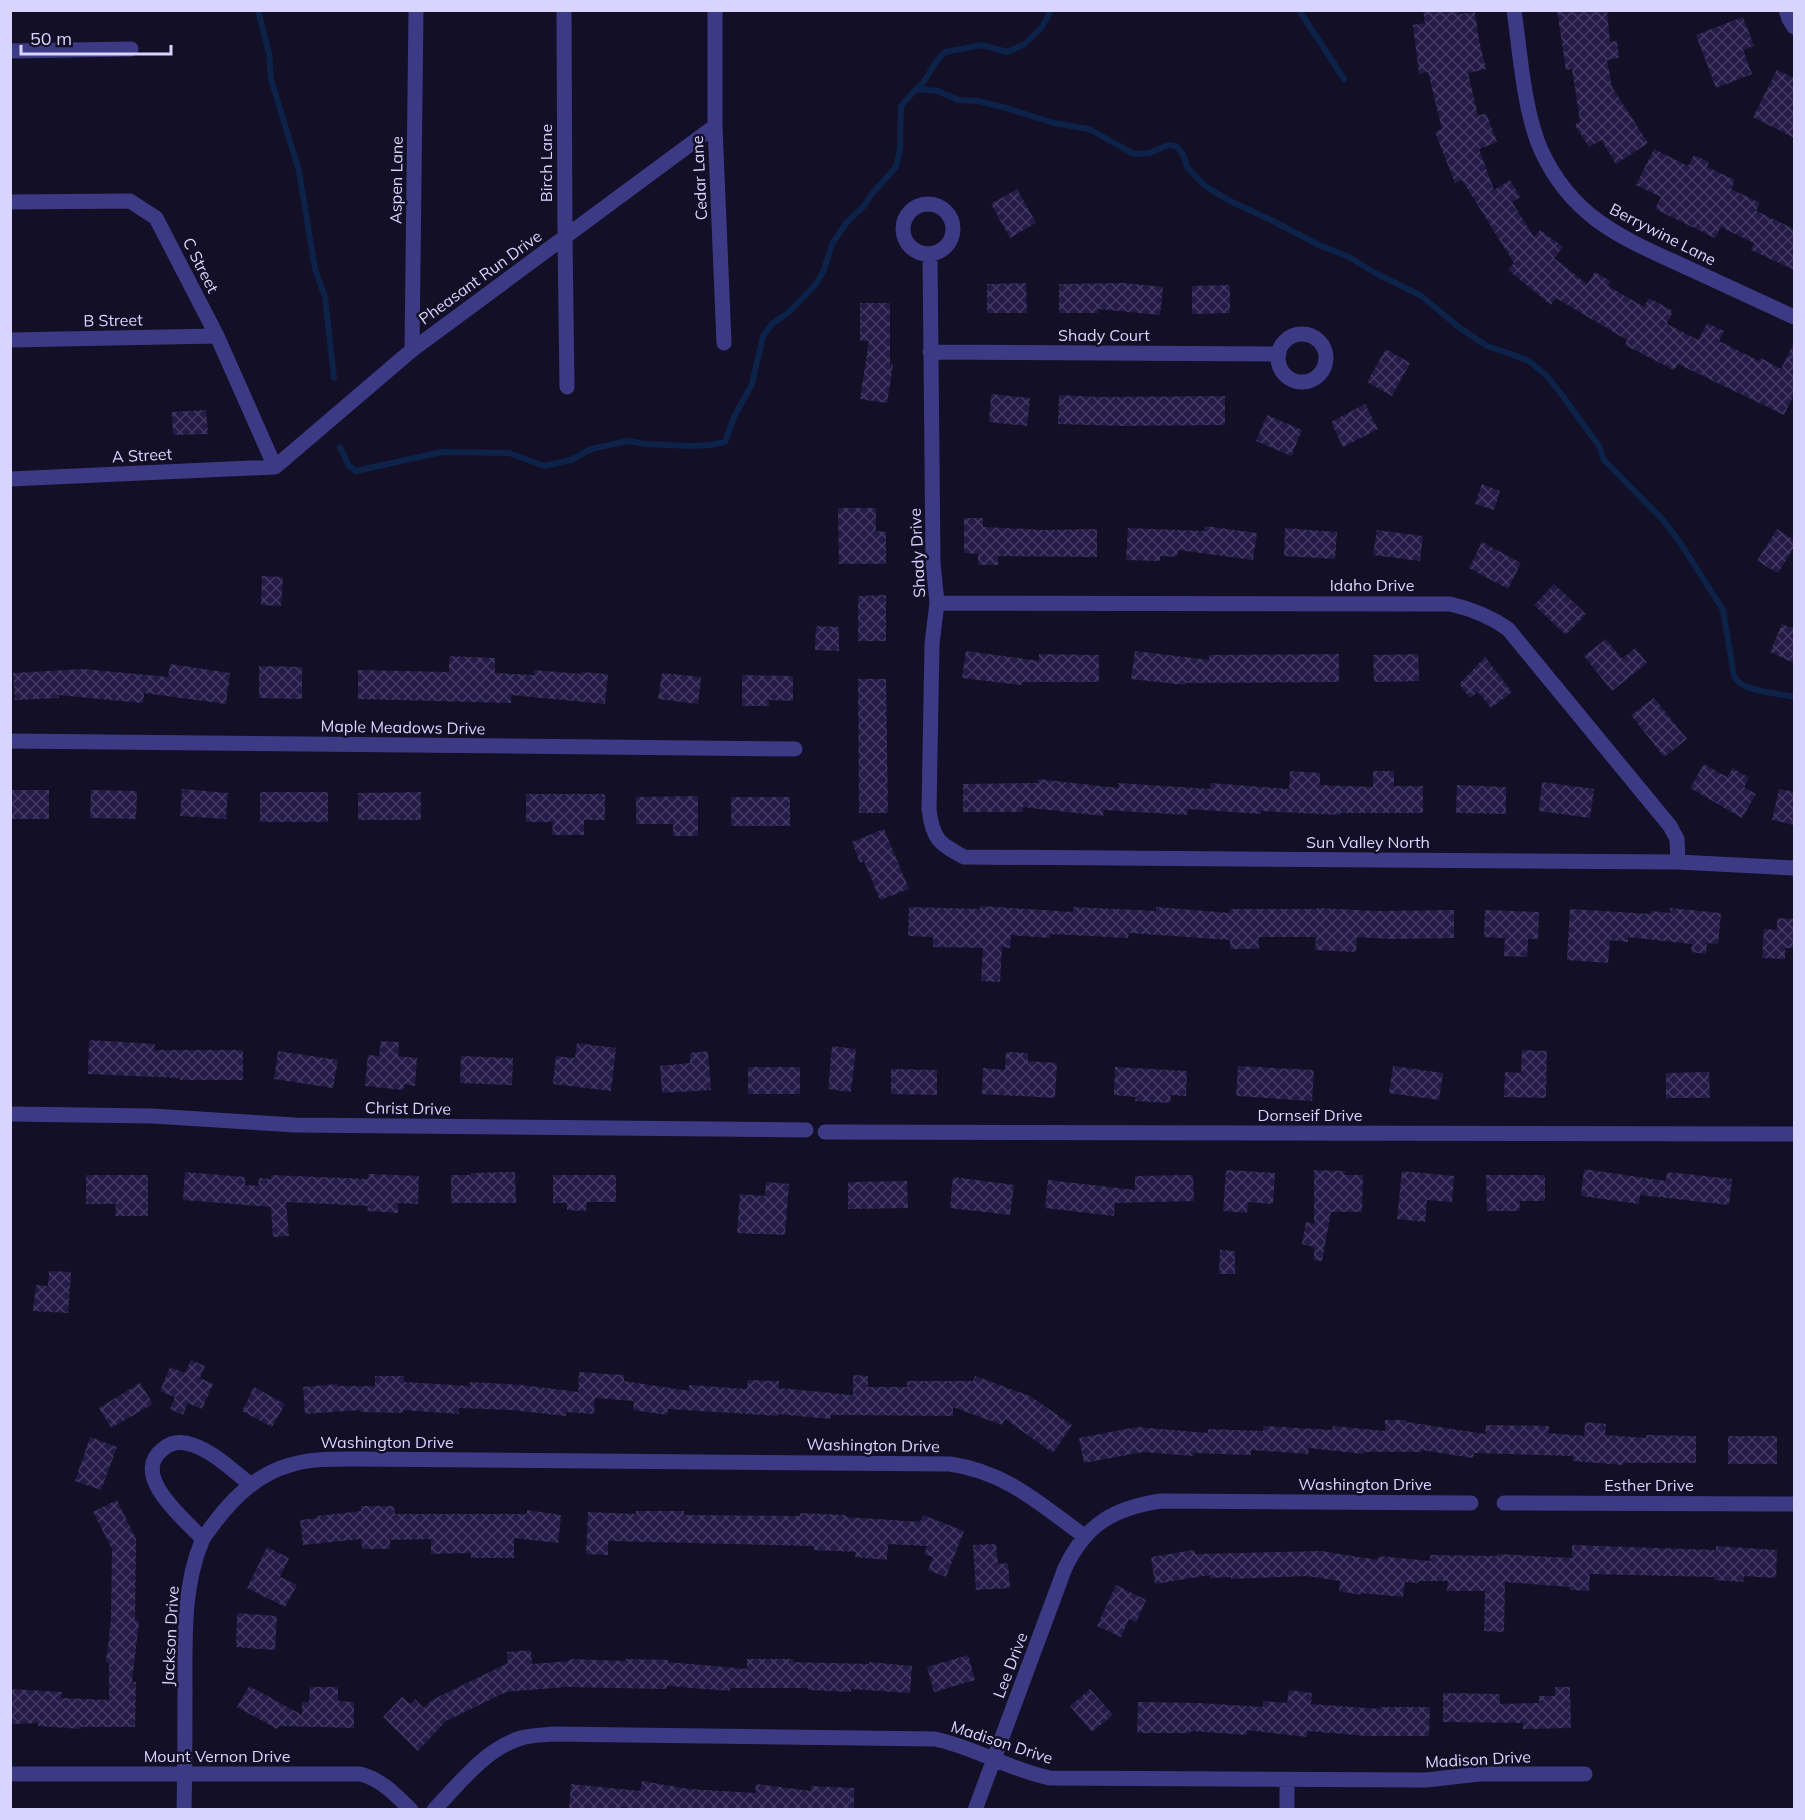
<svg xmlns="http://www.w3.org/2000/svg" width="1805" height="1820" font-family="Mulish,sans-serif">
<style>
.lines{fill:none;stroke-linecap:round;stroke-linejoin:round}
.stream{stroke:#0c2248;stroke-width:6}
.building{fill:url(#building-cross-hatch)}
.minor{stroke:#3d3a85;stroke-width:15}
.labels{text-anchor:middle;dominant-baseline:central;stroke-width:5;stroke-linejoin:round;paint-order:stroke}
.street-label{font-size:16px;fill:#d9d4ff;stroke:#130f26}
</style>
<defs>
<pattern id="building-cross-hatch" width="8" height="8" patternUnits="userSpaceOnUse" patternTransform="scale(1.5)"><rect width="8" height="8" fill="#241b47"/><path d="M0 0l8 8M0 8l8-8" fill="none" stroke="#433b63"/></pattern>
</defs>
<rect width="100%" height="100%" fill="#130f26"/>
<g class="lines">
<!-- stream -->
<path class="stream" d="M258,10L269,53L271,79L299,171L315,269L325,297L334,378
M1299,10L1344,79
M916,89L923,83L936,62L945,52L982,45L1007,52L1025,44L1042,27L1051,10
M340,447L349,466L356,471L442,452L509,453L544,466L571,460L591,449L628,441L646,444L691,446L710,445L725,442L734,417L752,384L763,336L772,324L788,313L816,284L824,270L832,244L847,222L864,206L871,195L896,167L900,149L901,106L916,89L938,91L958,100L978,101L1006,108L1054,123L1089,129L1134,154L1150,153L1168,145L1176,146L1183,154L1187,167L1205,186L1230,201L1269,219L1319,245L1349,257L1377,274L1420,295L1460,328L1487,346L1511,354L1529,361L1547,376L1562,395L1599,446L1604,460L1664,521L1681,544L1723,610L1734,676C1741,692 1778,693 1794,697"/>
</g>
<!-- building -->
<path class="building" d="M1423,10H1458L1459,14L1475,12L1479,40L1486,69L1468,73L1478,116L1486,113L1497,142L1479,149L1494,190L1510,180L1520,197L1512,202L1534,237L1540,230L1563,247L1554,258L1587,284L1595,272L1610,281L1608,286L1644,307L1649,298L1673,311L1667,324L1698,340L1707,323L1724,331L1719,341L1759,361L1761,358L1781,369L1794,342V394L1784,415L1678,364L1674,370L1625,345L1627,340L1556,298L1551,305L1508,270L1514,263L1462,180L1455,183L1435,132L1442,129L1428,72L1419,74L1413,25L1425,23Z
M1557,10H1607L1610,42L1617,41L1619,58L1607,60L1612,87L1648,143L1616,164L1601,140L1589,147L1575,125L1580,121L1572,69L1566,70Z
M1743,17L1754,46L1743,50L1752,74L1716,88L1696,35Z
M1777,70L1794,78V138L1753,117Z
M1654,149L1688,166L1694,155L1709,162L1707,167L1735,180L1731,189L1760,203L1756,211L1794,229V270L1751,250L1754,243L1721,227L1715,238L1655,209L1661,197L1636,185Z
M1017,189L1036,223L1010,238L991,204Z
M1026,283L1027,313H987V284Z
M1124,283L1163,287L1160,315L1098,309V313H1059V284Z
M1230,285V313L1192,314V286Z
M860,303H890V364L893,365L887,403L860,399L869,341H860Z
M1386,349L1410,363L1392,396L1367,382Z
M991,394L1030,398L1027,426L989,422Z
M1059,395L1097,397L1225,396V425L1122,426L1058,424Z
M1365,404L1378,429L1343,447L1331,422Z
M206,410L208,434L173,435L172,412Z
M1267,415L1302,430L1291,456L1256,441Z
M1482,484L1500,491L1494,510L1475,504Z
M838,508H876V531L886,532V564H839Z
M964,518H983V527L1046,530L1097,529V557L998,556V565H978V554L964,553Z
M1205,526L1257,533L1253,560L1178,550L1177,557L1160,556V561L1126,560L1128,528L1204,531Z
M1285,528L1337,532L1335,559L1284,556Z
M1777,529L1794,540V547L1778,573L1757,561Z
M1377,530L1423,536L1420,561L1373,555Z
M1482,542L1521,563L1508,589L1469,568Z
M262,576L283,577L281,606L261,605Z
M1554,584L1586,614L1566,635L1534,605Z
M886,595V641H858V596Z
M1782,624L1794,629V663L1770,652Z
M816,626L839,627V651L815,650Z
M1606,639L1622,659L1635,648L1647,663L1612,691L1584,656Z
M966,651L1039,661V654L1099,655V682H1022L1021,685L962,678Z
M1135,651L1209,660V655L1339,654V682L1185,683V685L1131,679Z
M1418,654L1419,681L1374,682L1373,655Z
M449,656L495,658V673L534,675V670L581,674V672L608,674L605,704L511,695V703L358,699V670L449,672Z
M1485,657L1512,692L1491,708L1478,692L1470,698L1459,684Z
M170,664L230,673L226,704L144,693L143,703L58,695L59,698L15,700L13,673L84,669L168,677Z
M259,666L302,667V699L259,698Z
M662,673L701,677L698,704L658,699Z
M742,675L793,676V701L769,700V706H742Z
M858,679H886L888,813H859Z
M1654,698L1687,739L1664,757L1631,715Z
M1704,764L1727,777L1733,768L1749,778L1744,787L1756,794L1742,818L1690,788Z
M1290,771L1320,773V785L1373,787V771H1394V786H1423V813H1340V815L1261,811V814L1188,809L1187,815L1104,810L1103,816L1023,807V812H963V784L1038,783V779L1118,788V783L1210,789V783L1289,789Z
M1542,782L1594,789L1590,818L1539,811Z
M1457,785L1506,787V814L1456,813Z
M182,789L228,793L226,819L180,816Z
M1779,789L1794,792V825L1772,820Z
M10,790H49V819H10Z
M91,790L137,791L136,819L90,818Z
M260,792H328V822H260Z
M421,792V820H358V793Z
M526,794H605V820H584V835H552L553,822H526Z
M698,796V836H673V824H636V797Z
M731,797H790V826H731Z
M884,829L909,889L880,900L864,861L860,863L852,842Z
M980,906L1073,912V907L1156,911V907L1230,913V909H1317V908L1377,911L1454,910V938L1391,939L1357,937L1356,952L1315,950L1316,937H1259V949H1230V940L1129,933L1128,938L1050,934V938L1011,935L1010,948L1002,947L1000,982L981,981L983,948L933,947V937L908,936L909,907L980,909Z
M1670,908L1721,913L1718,944L1707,943L1706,954L1691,952L1692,944L1628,937V942L1610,940L1608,963L1567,960L1570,909L1651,914V911L1670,913Z
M1485,910L1539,912L1538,939H1528L1527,957L1504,956L1505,938L1484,937Z
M1777,918L1794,919V948H1785V959L1762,958L1764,929L1777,930Z
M89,1040L155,1044L154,1050H243V1080H180V1078L88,1074Z
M381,1041L399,1042L398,1056L417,1058L415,1086L404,1084L403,1090L365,1086L368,1055L379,1056Z
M577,1043L616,1048L611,1091L553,1084L556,1056L575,1058Z
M832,1046L856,1049L851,1092L828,1089Z
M1522,1050L1547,1051L1546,1098L1504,1097L1505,1072L1521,1073Z
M278,1051L338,1060L333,1088L274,1079Z
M708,1051L711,1090L662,1093L660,1066L690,1063V1053Z
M1006,1052L1028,1053V1061L1057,1063L1055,1098L982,1094L983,1068L1005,1070Z
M461,1056L513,1058L512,1085L460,1083Z
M1238,1066L1314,1070L1312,1101L1236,1096Z
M1393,1066L1443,1073L1439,1100L1389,1093Z
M748,1067H800V1094H748Z
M1115,1067L1187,1071L1186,1096L1171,1095L1170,1103L1135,1101L1136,1097L1114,1095Z
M891,1069L937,1070V1095L891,1094Z
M1709,1072L1710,1098H1666V1073Z
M1584,1169L1666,1181L1667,1172L1732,1179L1729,1205L1640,1195L1639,1204L1581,1196Z
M1226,1170L1275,1173L1273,1204L1248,1202L1247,1213L1223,1211Z
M1314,1170L1345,1171L1344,1175H1363L1362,1212H1331L1322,1261L1314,1260V1247L1302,1244L1306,1222L1314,1224Z
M1402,1171L1454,1176L1452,1202L1427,1200L1425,1222L1397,1219Z
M185,1172L245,1177V1185L258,1186L259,1178L271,1179V1175L368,1179L369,1174L419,1176L418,1204L398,1203V1213L367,1211L368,1206L286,1202L289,1236L273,1237L271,1207L183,1200Z
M515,1172L516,1203H451V1175H471V1173Z
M86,1175H148V1216H115L116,1204H86Z
M553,1175H616V1202H587L586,1211L567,1210V1203H553Z
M1193,1175L1194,1201L1115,1203L1114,1216L1045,1208L1048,1180L1135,1190V1176Z
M1486,1175H1545V1201H1520L1519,1211H1487Z
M953,1177L1014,1185L1010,1215L950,1208Z
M907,1181L908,1208L848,1209V1182Z
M766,1182L789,1184L785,1235L737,1233L740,1194L765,1196Z
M1220,1250L1235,1251V1274H1219Z
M49,1271L71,1272L68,1313L33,1311L36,1285L48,1286Z
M191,1360L205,1366L200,1378L213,1384L202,1409L188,1403L183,1415L170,1409L175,1397L160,1391L170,1367L185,1373Z
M579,1372L624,1375V1381L689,1391V1385L747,1389L748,1380L779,1381V1388L853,1395V1375L868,1376V1387H907V1381H973L975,1376L1030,1396L1072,1425L1053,1453L1005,1419L1002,1425L953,1407V1416L831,1415L830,1419L778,1414V1416L668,1409L667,1415L633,1410L634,1401L595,1398L594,1414L566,1412V1416L511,1410L459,1408V1414L403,1410V1413L360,1412V1410L305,1414L303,1387L338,1384V1386H375V1376H404V1382L470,1386V1382L522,1385L578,1392Z
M140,1383L153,1404L111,1428L99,1408Z
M254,1387L285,1404L272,1427L242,1411Z
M1385,1420H1407V1422L1485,1434L1486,1425L1549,1426L1548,1433L1584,1436L1585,1422L1606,1424L1605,1435L1646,1438V1435L1696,1436V1463H1623V1465L1573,1461V1456L1474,1453L1473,1458L1421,1450V1452H1364V1454L1309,1448L1308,1454L1251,1450V1455L1193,1453V1456L1143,1452L1084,1463L1079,1438L1137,1427L1208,1433V1429L1263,1431L1264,1426L1332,1430L1333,1426L1385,1431Z
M1728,1436H1777V1464H1728Z
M90,1437L117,1447L101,1490L75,1481Z
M117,1500L136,1539L135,1620L139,1621L132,1682H136L135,1727H81V1729L38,1726V1723L10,1724V1689L62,1692L61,1698L109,1700V1663L106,1662L111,1619L112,1549L93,1512Z
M361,1506H394L395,1514H527V1510L561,1515L558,1543L514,1538V1558H471V1553L431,1554V1539L390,1540V1549H362L361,1539L303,1545L300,1520L318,1518L317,1516L361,1511Z
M636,1511H684V1515L800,1516V1513L846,1515V1517L920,1522L923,1515L964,1531L946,1577L928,1570L933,1557L924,1554L927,1546L888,1544L887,1560L855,1557L856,1552L814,1550V1546L608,1541V1555L586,1554L588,1512L636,1514Z
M996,1544L998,1564L1008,1563L1010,1588L976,1590L973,1545Z
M1572,1545L1716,1550V1546L1777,1550L1776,1578L1744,1576L1743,1582L1714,1580V1577L1590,1574L1589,1591L1570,1590V1587L1505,1582L1504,1632L1484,1631L1485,1591H1447L1448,1581H1419L1418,1583L1405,1582L1403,1597L1361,1593V1595L1339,1591L1340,1581L1307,1576L1231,1579V1577L1210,1578V1575L1155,1584L1151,1557L1194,1550L1195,1554L1321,1551L1378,1560L1379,1556L1430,1561V1555L1497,1556V1554L1572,1558Z
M267,1547L289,1558L280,1577L297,1585L285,1607L247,1588Z
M1116,1585L1146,1600L1136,1623L1129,1619L1121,1637L1097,1626Z
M237,1613L277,1616L275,1650L236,1647Z
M531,1650L532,1664L569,1661L570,1659L625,1661V1659L668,1660V1662L747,1669V1659H793V1662L869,1664V1662L912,1666L910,1693L851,1689V1692L808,1690V1688H730V1691L667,1686V1689L566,1687L506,1692L446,1721L418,1751L383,1717L402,1697L410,1704L415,1699L424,1708L432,1700L508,1663L507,1652Z
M968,1655L975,1680L934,1692L927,1667Z
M249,1686L302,1715V1702H309L310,1687H338V1701L354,1702V1728L279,1726L277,1729L237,1707Z
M1555,1687H1570L1571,1728L1523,1729V1723L1443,1722V1693L1500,1694V1704L1539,1703V1696H1555Z
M1090,1689L1113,1715L1092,1732L1070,1706Z
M1289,1690L1312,1693L1311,1704L1380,1709V1707H1430L1429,1736H1366L1308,1731L1307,1737L1247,1730V1735L1191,1731V1733H1137L1138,1702L1199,1703L1263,1707V1701L1287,1703Z
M642,1781L689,1789L755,1793L756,1784L811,1791V1786L854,1788V1809H639L621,1807V1809H569L571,1784L640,1791Z"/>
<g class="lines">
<!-- minor -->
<path class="minor" d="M564,10L565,238L567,387
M715,10V126L724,343
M1514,10C1520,52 1524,112 1541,150C1573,220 1625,239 1690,269C1725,285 1760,301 1794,317
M1786,10L1789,19L1794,27
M10,51L131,49
M10,202L130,201L156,218L217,336L275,467
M903 229a25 25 0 1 1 50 0a25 25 0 1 1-50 0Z
M930,254L933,563L937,603L932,644L929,810C933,839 938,843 964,857L1678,862L1794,868
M1278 358a24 24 0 1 1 48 0a24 24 0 1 1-48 0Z
M10,340L217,336
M412,350L416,10
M930,352L1279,354
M275,467L412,350L715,126
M10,479L275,467
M937,603L1450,604C1472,609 1490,616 1508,629L1670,826L1677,839L1678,862
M10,741L795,749
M10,1114L152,1116L295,1125L806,1130
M825,1132L1794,1134
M1504,1503L1794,1504
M203,1539C185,1520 129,1475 163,1449C172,1441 182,1441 193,1445C214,1452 233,1471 250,1484
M10,1774H360C381,1779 396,1795 411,1810
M184,1810C185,1768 185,1727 185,1686C185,1637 183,1586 202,1541C205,1534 211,1528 215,1522C235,1496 258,1474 290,1465C313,1458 336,1459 359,1459L950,1464C1006,1472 1040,1504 1084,1536
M434,1810C459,1784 485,1749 521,1738C532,1735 543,1735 554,1734L935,1739C974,1747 1010,1770 1050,1778L1426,1780L1479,1774H1585
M975,1810L1065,1568C1086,1524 1114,1508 1161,1501L1471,1503
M1287,1810V1780"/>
</g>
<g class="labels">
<!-- street labels -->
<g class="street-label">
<text transform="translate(546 163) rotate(-90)">Birch Lane</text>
<text transform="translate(699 178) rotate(-93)">Cedar Lane</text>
<text transform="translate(396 180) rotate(-89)">Aspen Lane</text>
<text transform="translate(1663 234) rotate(27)">Berrywine Lane</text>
<text transform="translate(201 265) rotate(63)">C Street</text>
<text transform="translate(480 277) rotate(-36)">Pheasant Run Drive</text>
<text transform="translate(113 320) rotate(-1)">B Street</text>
<text x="1104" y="335">Shady Court</text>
<text transform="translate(142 455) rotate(-3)">A Street</text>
<text transform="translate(917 553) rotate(-93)">Shady Drive</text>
<text x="1372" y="585">Idaho Drive</text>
<text transform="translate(403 727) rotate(1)">Maple Meadows Drive</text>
<text x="1368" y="842">Sun Valley North</text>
<text transform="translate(408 1108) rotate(1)">Christ Drive</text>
<text x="1310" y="1115">Dornseif Drive</text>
<text x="387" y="1442">Washington Drive</text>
<text transform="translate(873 1445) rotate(1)">Washington Drive</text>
<text x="1365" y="1484">Washington Drive</text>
<text x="1649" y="1485">Esther Drive</text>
<text transform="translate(170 1636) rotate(-87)">Jackson Drive</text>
<text transform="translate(1010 1665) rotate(-69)">Lee Drive</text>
<text transform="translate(1002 1742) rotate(18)">Madison Drive</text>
<text x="217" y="1756">Mount Vernon Drive</text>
<text transform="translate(1478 1759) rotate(-3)">Madison Drive</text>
</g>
</g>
<!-- border -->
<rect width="1805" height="1820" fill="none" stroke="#d9d4ff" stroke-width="24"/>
<!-- scale -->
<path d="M21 45v9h150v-9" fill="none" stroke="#d9d4ff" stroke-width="3"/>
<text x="30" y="45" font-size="18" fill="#d9d4ff" stroke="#130f26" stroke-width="4.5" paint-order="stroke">50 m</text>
</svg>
